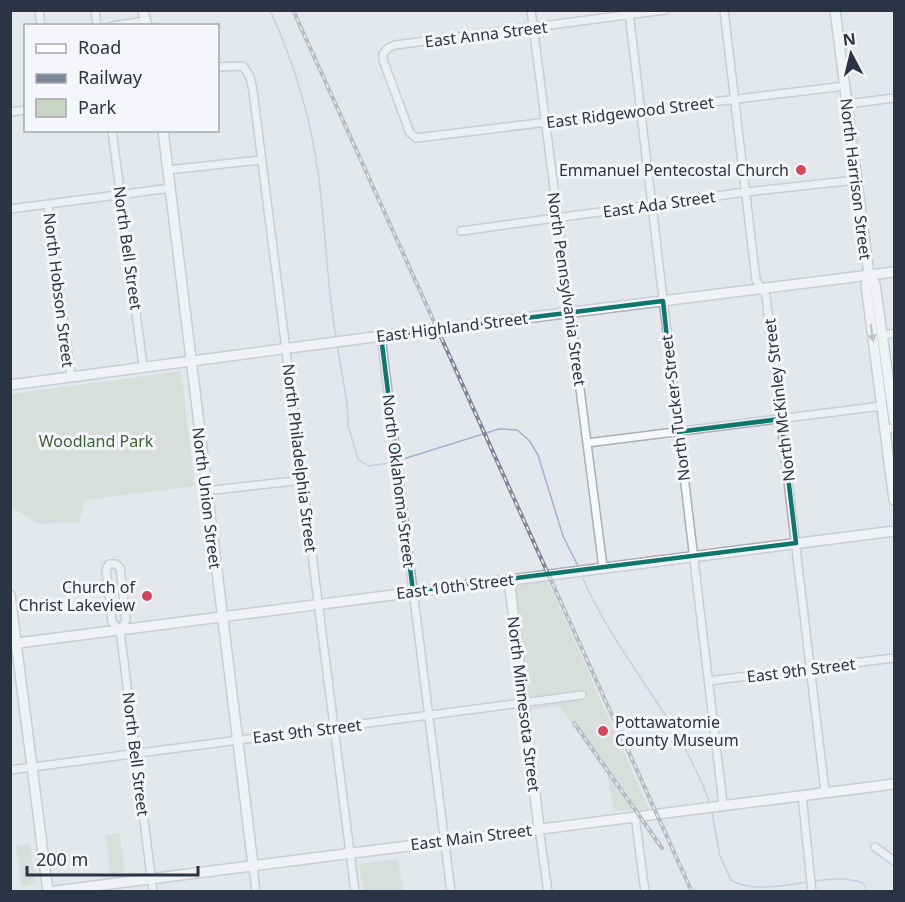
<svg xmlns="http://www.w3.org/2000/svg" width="905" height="902" font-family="'Noto Sans',sans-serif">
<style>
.green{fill:#c9d6c5}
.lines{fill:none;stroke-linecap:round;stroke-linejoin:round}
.stream{stroke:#9fb4cc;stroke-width:1.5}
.street-casing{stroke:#a9aeb7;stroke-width:10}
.secondary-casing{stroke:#a9aeb7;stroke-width:12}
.street{stroke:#f7f8fa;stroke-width:7}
.secondary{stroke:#fff;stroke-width:9}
.rail-casing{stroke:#7d8696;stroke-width:4}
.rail{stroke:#f4f6f9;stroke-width:1.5;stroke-dasharray:4.5;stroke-linecap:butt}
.oneway{fill:#959aa2}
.marked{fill:none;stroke:#0f766e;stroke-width:4.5;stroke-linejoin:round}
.poi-dot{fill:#d1495b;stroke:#f4f6f9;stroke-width:2}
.labels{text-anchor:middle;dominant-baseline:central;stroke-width:6;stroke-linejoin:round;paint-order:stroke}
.street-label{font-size:16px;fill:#2b3445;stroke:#f4f6f9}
.poi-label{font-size:16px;fill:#2b3445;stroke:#f4f6f9;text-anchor:end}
.park-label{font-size:16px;fill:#3f6138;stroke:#f4f6f9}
</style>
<rect width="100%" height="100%" fill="#e4e7ec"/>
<!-- green -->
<path class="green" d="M181,371L195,486L85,500L79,522L38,524L11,507V394Z
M548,581L649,809L614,811L606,768L559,706L530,710L514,585Z
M120,833L125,872L111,874L105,835Z
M30,844L36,883L22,887L16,845Z
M398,859L403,891H363L359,864Z"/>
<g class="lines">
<!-- stream -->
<path class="stream" d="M270,10C294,62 310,115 318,172C326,227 326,282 336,337
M337,344L347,403L348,425L358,459L368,466L395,462
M400,460L499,429L517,430L529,440L538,455L563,536L578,566
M581,574C615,655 681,720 710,804
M712,812L720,856L731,880C752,893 786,885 809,882
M814,881C831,879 846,877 863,883L868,892"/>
<defs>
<path id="street" d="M39,10L41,26
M95,10L97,26
M531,10L603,567
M665,10L395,45L388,48L383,54V60L410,133L416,138L845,86
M724,10L756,280L766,296L825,792
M629,12L723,804
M112,26L146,21
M218,67L243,66L250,77L253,91L355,892
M847,104L894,98
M10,112L26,110
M112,130L143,366
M168,170L261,160
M48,204L71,377
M10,209L171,188
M461,231L746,192L856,180
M381,336L451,892
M882,336L894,333
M885,429L894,428
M587,443L882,406
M205,491L303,480
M120,630L112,622L106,570L109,564H116L120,568L126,620L120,630L153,892
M708,681L894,658
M10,770L582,695
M802,795L812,892
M635,816L645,892
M539,828L548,892
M875,847L894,861
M253,865L256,892"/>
<path id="secondary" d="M143,10L147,26
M835,10L869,275L866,285L894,500
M163,130L253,865
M869,275L875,284L894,420
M10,385L381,336L894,272
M509,579L539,828
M10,595L48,892
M10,644L894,531
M47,892L894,784"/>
</defs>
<!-- street casing -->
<use href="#street" class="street-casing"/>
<!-- secondary casing -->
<use href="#secondary" class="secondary-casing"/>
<!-- street -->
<use href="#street" class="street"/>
<!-- secondary -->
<use href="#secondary" class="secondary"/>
<defs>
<path id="rail" d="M293,10L692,892
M574,723L662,848"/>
</defs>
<!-- rail casing -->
<use href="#rail" class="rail-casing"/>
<!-- rail -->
<use href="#rail" class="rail"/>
</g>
<!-- one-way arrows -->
<defs><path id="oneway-solid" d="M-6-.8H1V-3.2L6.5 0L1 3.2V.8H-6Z" transform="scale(1.5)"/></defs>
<use class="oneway" href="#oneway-solid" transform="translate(872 333) rotate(82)"/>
<!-- marked area -->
<path d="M0 0H905V902H0ZM663,301L677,432L781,419L796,543L413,591L381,336Z" fill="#e4e7ec" fill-opacity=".55" fill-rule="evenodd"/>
<path class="marked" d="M663,301L677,432L781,419L796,543L413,591L381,336Z"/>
<!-- markers -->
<g class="poi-dot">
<circle cx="801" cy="170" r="6"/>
<circle cx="147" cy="596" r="6"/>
<circle cx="603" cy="731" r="6"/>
</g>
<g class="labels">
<!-- street labels -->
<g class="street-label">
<text transform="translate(486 34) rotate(-7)">East Anna Street</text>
<text transform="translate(630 112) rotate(-7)">East Ridgewood Street</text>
<text transform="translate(856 179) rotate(83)">North Harrison Street</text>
<text transform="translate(659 204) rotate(-8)">East Ada Street</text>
<text transform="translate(128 248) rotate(82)">North Bell Street</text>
<text transform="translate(567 289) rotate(82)">North Pennsylvania Street</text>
<text transform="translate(59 290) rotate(83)">North Hobson Street</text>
<text transform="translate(452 327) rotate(-7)">East Highland Street</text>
<text transform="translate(779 400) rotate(-97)">North McKinley Street</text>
<text transform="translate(675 408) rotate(-97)">North Tucker Street</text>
<text transform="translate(300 458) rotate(83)">North Philadelphia Street</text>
<text transform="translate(399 481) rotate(83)">North Oklahoma Street</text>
<text transform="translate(207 498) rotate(83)">North Union Street</text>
<text transform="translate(455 586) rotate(-7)">East 10th Street</text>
<text transform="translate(801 670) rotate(-7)">East 9th Street</text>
<text transform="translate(524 704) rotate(83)">North Minnesota Street</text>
<text transform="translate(307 731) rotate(-7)">East 9th Street</text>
<text transform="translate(136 754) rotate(83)">North Bell Street</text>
<text transform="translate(471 837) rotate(-7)">East Main Street</text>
</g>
<!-- poi labels -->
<g class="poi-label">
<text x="789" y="170">Emmanuel Pentecostal Church</text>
<text x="135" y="587">Church of<tspan x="135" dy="18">Christ Lakeview</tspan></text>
<text x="615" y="722" text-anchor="start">Pottawatomie<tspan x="615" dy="18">County Museum</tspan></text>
</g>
<!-- park labels -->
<g class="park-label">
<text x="96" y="441">Woodland Park</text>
</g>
</g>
<!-- border -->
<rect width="905" height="902" fill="none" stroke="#2b3445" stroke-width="24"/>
<!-- legend -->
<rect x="24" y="24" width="195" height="108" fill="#f4f6f9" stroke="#a4a8b1" stroke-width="1.5"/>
<rect x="36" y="44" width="30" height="9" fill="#ffffff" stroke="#a4a8b1" stroke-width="1.5"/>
<text x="78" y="54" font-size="18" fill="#2b3445">Road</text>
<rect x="36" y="74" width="30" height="9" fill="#7d8696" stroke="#a4a8b1" stroke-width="1.5"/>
<text x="78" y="84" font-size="18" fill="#2b3445">Railway</text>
<rect x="36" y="99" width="30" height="18" fill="#c9d6c5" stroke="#a4a8b1" stroke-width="1.5"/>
<text x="78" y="114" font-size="18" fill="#2b3445">Park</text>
<!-- north arrow -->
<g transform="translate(851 54) rotate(353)" stroke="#f4f6f9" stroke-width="4.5" paint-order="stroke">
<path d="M0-4.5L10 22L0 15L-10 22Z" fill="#2b3445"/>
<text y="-9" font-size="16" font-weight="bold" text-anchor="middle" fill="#2b3445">N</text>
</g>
<!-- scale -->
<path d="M27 866v9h171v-9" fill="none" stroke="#2b3445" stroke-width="3"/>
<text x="36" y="866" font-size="18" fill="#2b3445" stroke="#f4f6f9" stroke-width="4.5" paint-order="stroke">200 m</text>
</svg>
